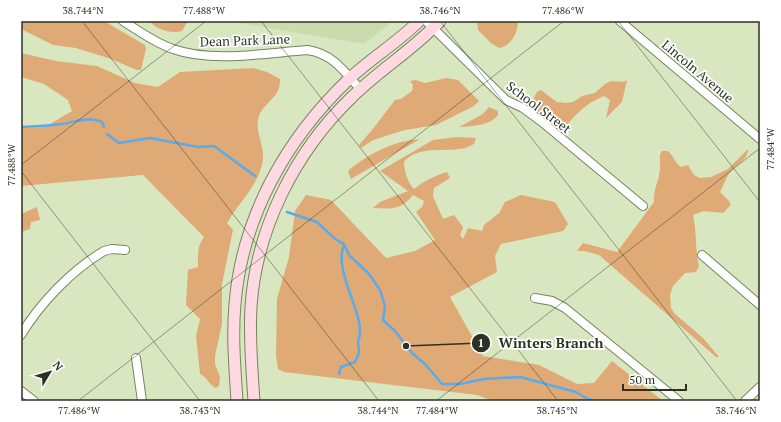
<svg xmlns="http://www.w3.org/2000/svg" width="781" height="422" font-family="'PT Serif',serif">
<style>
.built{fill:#cadcae}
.green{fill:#e0aa76}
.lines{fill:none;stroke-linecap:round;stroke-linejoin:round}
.stream{stroke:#5aabea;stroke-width:2.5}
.minor-casing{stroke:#778460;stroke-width:10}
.secondary-casing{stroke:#778460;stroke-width:13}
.minor{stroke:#fff;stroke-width:8}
.secondary{stroke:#fed9e2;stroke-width:11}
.ticks{fill:none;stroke:#2d3223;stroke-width:1;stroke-opacity:0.45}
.labels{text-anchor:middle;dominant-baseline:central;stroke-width:3.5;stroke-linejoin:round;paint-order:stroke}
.street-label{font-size:13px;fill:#2d3223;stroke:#fff}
.leader{fill:none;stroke:#2d3223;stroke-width:1.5}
.callout-dot{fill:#2d3223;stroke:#fff;stroke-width:1.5}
.mark-label{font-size:12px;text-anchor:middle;font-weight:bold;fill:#fff}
.callout-label{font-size:14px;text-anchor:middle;font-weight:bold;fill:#2d3223;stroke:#fff;stroke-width:3.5;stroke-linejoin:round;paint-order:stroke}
.neatline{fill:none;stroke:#2d3223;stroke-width:1.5}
.ticks-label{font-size:10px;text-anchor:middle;fill:#2d3223}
</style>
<rect width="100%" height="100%" fill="#d8e7c0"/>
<!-- built -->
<path class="built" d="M228,21H393L364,44Z"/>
<!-- green -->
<path class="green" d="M21,21H104L145,45L146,49L141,70H137L111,59L76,48L53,45L21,29Z
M149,21H188L182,31C171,34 157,30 149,21Z
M477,21H518C518,32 512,46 499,48L491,43L478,30Z
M21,53L56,61L97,66L135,83L158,87L180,72L253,68L267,72L280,79C281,98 264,102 259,116C254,131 264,143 263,158C261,183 239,202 227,223L233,230L222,284V324L215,356V364L220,377L219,386L216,388C209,385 207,377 200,374L196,336L200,319L186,305L188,270L198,267C198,256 197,246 204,237L143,175L21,186V128L45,127L72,111L68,100L44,84L21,77Z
M446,78L458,80L479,101L474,106L436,125L405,130L373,140L361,148L359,145L372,130L395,100L401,99L412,91L413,85L410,81L416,80L425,83Z
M627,80L622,102L606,118L610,100L604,96C586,103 573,116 562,132L532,108L531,103L537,92L541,90L557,102L566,103L573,102L582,96L595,93L605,84L611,81L623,82Z
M489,107L498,111V115C490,126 471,126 459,127L483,114Z
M457,137L476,138L474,144C454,157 421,141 404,162C404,171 408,183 414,189C424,181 434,176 447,172L450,178L434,188L433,196L443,219L454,215L463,227L460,235L463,239L468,228L482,231L484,225L499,213L505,202L521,195L555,202L568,224L563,231L501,244L495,256L497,272L450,297L483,356L539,365L577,384L594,383L612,361L663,401H493L477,395L284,372L278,369L276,356L277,299L289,257L295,211L306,195L331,200L386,258L415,251L435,240L416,212L422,207L424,201L413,195C402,210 390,209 373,208L380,202L408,191L380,171L433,140Z
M420,139L351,179L348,172L349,170C370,153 393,141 420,139Z
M748,149C748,159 739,163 733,169C727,174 724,185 720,192L729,201L731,205L723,213L704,211L693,215C697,232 695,250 699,266L696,272L685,273L673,286L670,295L671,308L675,314L703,338L719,357H716L599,255L584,251H577L583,243L617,252L654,202C653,190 659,181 660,169C661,162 658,156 662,151H668C674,156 674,162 681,167L688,165L694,175L700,178L711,177L728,169Z
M37,207L40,220L31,222L30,229L21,232V214Z"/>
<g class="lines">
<!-- stream -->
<path class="stream" d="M21,127C34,126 49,126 62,124C75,122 90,116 102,122L104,127
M107,134L119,143L150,138L198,147L214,146L255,176
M287,212L317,222L335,239L344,244L349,255L369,274L380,290L385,306L383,320L395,331L412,353L425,364L442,384H460L484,379L520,377L576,392L588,399L597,401
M339,374L341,367L355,362L359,353L358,341C369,320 332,272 344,245"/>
<defs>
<path id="minor" d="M123,21C139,31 155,43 173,49C212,63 266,53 307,50C332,53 345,72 360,89
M426,21L506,100L523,108L542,122L643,206
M620,21L760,139
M702,255L760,305
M535,298L552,301L565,308L679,401
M21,335C40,303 72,270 104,251L112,249L125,250
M136,358L142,401
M21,391L34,401
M745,401L760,387"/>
<path id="secondary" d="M237,401C235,369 232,336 235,304C242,217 286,139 349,79C371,58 397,43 419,21
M254,401C252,370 249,338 251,307C256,229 295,152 351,98C379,70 413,50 440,21"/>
</defs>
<!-- minor casing -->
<use href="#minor" class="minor-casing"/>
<!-- secondary casing -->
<use href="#secondary" class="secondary-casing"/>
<!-- minor -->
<use href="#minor" class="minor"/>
<!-- secondary -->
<use href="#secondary" class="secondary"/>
</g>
<!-- ticks -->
<path class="ticks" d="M82,21L379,401M261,21L558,401M440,21L737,401M618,21L760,202M21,165L206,21M21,171L200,401M21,400L22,401M78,401L564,21M436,401L760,148"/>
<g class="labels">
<!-- street labels -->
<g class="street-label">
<text transform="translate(245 40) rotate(-2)">Dean Park Lane</text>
<text transform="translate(698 71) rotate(40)">Lincoln Avenue</text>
<text transform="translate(539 107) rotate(37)">School Street</text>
</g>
</g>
<!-- callouts -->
<path class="leader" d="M406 346L481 343"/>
<g class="callout-dot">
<circle cx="406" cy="346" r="4"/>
<circle cx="481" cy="343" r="10"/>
</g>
<g class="mark-label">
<text x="481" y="347">1</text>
</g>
<g class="callout-label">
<text x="551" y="348">Winters Branch</text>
</g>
<!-- border -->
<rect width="781" height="422" fill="none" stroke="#ffffff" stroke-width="44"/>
<!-- north arrow -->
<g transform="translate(50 372) rotate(52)" stroke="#ffffff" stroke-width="3" paint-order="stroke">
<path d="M0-3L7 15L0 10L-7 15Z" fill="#2d3223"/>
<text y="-6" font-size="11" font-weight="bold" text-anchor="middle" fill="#2d3223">N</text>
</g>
<!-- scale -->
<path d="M623 384v6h63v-6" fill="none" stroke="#2d3223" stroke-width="2"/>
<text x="629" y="384" font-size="12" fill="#2d3223" stroke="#ffffff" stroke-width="3" paint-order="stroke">50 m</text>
<rect x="22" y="22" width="737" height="378" class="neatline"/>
<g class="ticks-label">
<text x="83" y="14">38.744°N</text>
<text x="204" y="14">77.488°W</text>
<text x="440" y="14">38.746°N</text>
<text x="563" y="14">77.486°W</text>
<text transform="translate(770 149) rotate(-90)" y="4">77.484°W</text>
<text transform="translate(11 165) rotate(-90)" y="4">77.488°W</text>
<text x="79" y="414">77.486°W</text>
<text x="200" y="414">38.743°N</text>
<text x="378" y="414">38.744°N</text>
<text x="437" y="414">77.484°W</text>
<text x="557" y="414">38.745°N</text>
<text x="736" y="414">38.746°N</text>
</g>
</svg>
